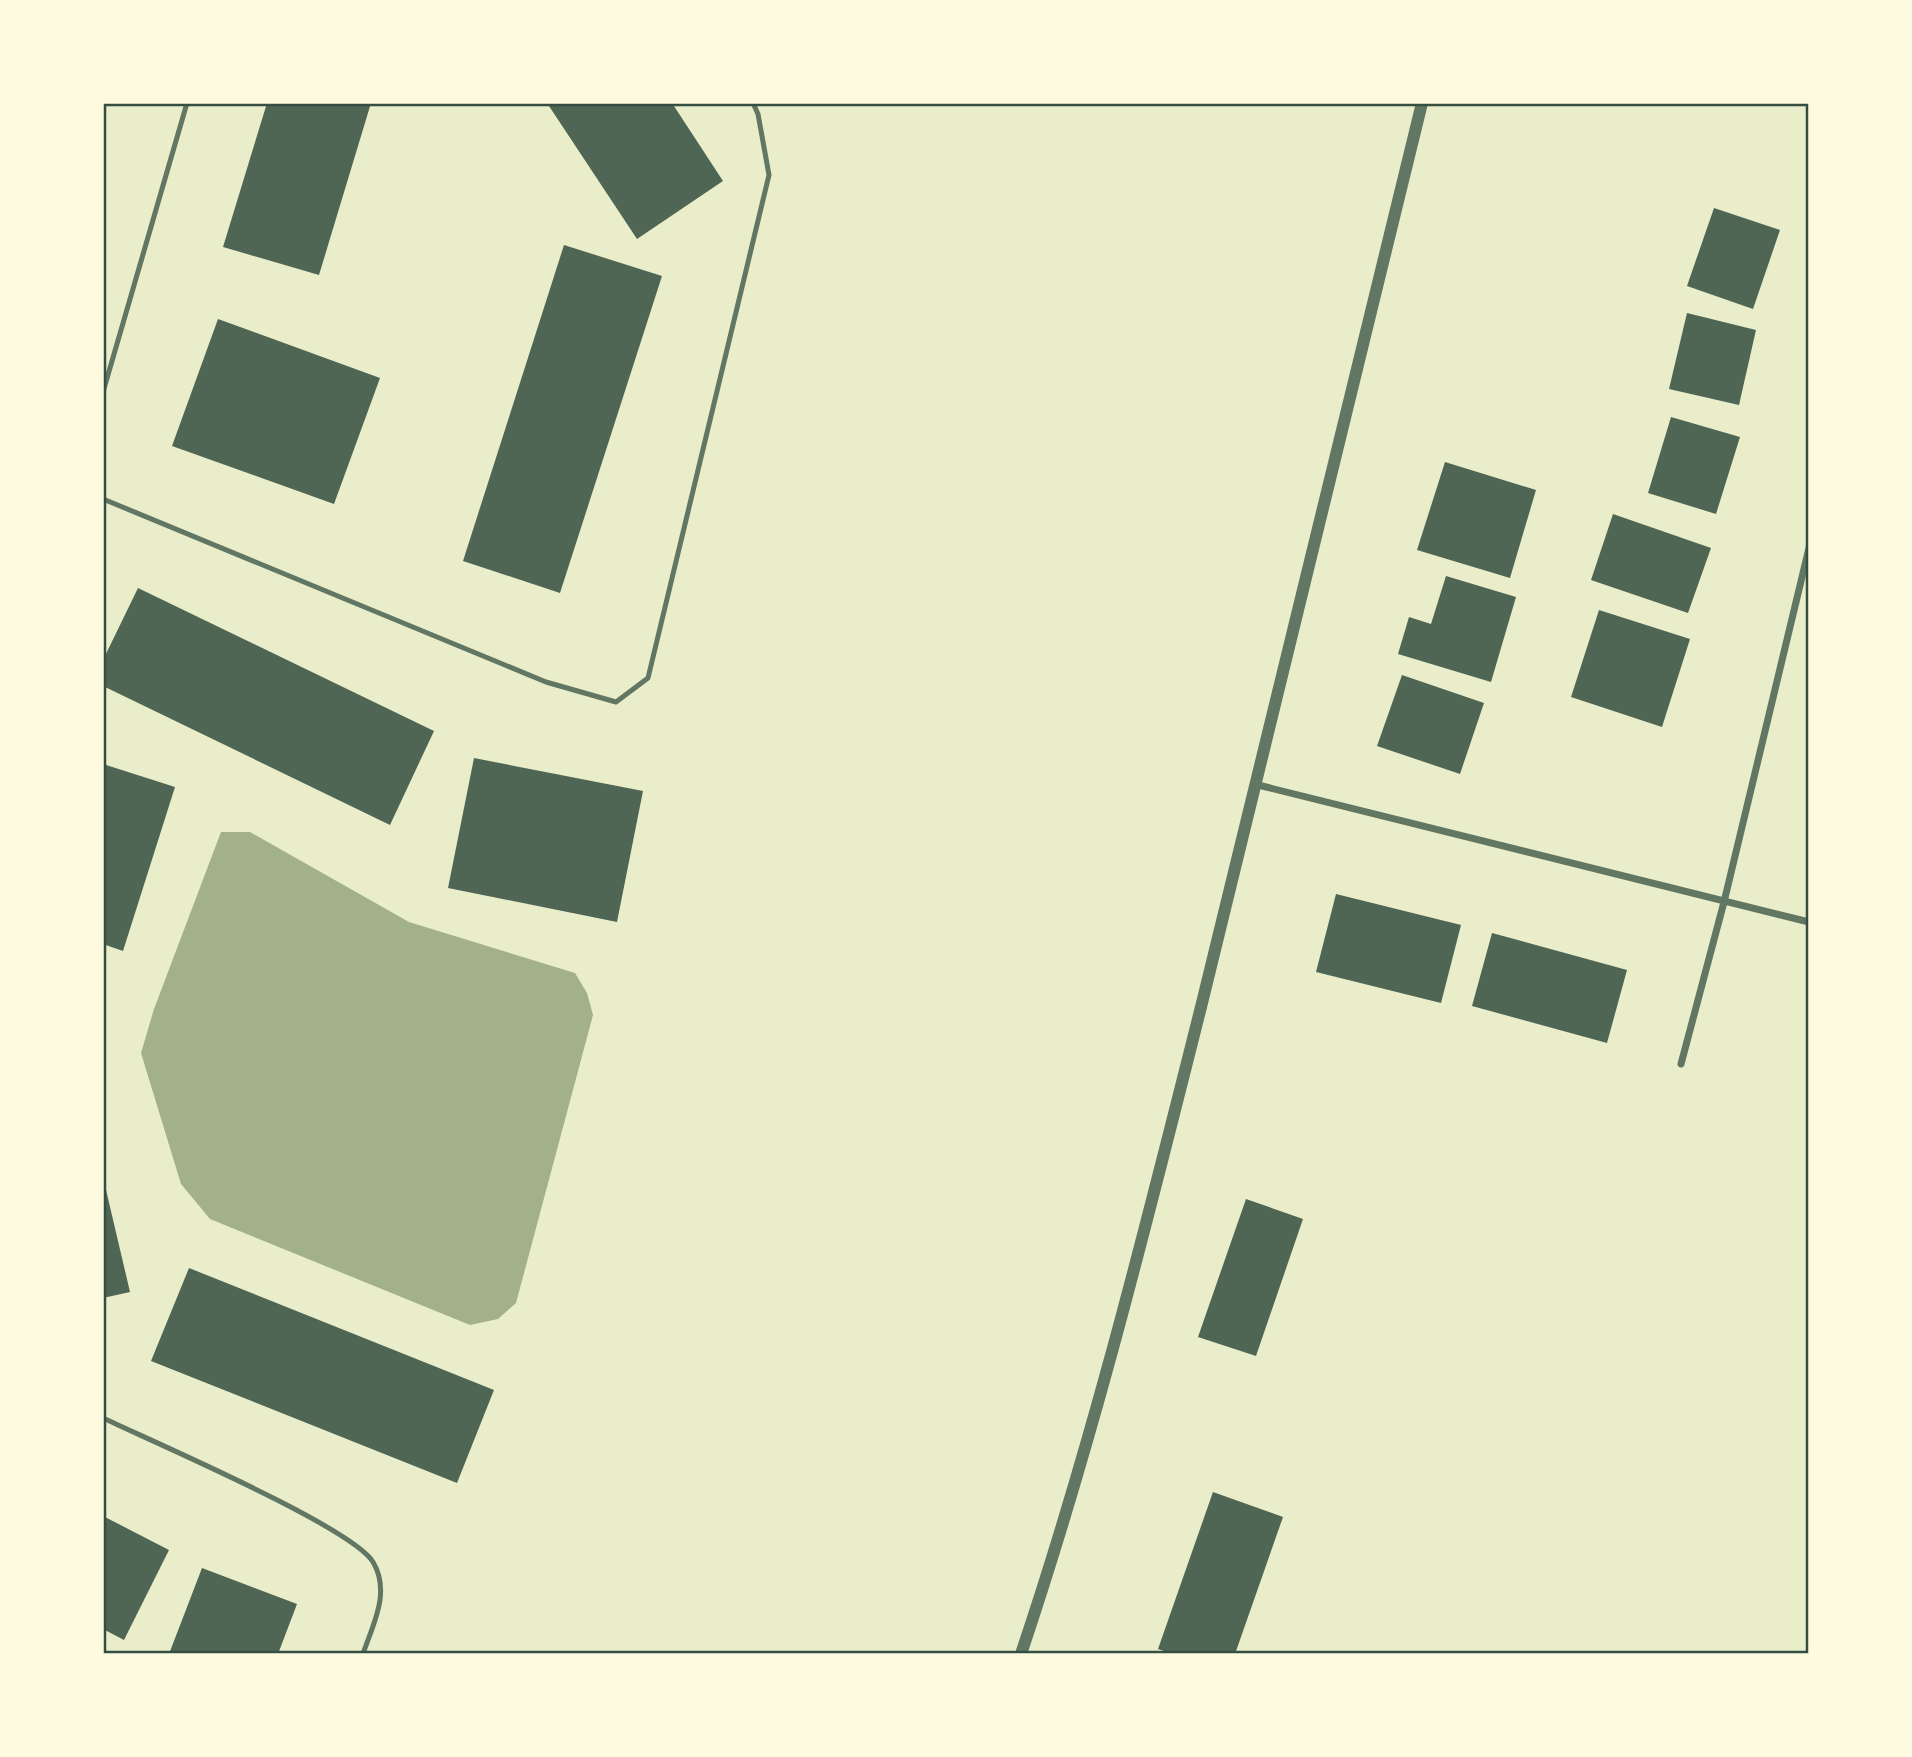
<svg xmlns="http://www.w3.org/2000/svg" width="1912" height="1757" font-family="'Fira Sans Condensed',sans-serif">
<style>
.water{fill:#a3b18a}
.building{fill:#4f6655}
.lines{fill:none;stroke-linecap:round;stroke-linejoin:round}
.service{stroke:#617663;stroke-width:5}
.minor{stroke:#617663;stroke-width:7}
.tertiary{stroke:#617663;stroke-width:12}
.neatline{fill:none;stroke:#344e41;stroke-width:2.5}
</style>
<rect width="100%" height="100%" fill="#e9edc9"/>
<!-- water -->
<path class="water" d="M221,832H250L409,922L575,973L587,993L593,1015L516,1303L498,1319L470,1325L210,1219L181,1184L141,1053L154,1009Z"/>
<!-- building -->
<path class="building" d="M267,103H371L319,275L223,247Z
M547,103H672L723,181L637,239Z
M1714,208L1780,230L1753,309L1687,286Z
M564,245L662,276L560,593L463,561Z
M1687,313L1756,330L1739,405L1669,389Z
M218,319L380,378L334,504L172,446Z
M1671,417L1740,437L1716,514L1648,493Z
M1445,462L1536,490L1510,578L1417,550Z
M1613,514L1711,548L1688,613L1591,580Z
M1446,576L1516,597L1491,682L1398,654L1409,617L1431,624Z
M138,588L434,731L390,825L103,686V660Z
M1599,610L1690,639L1662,727L1571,697Z
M1402,675L1484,703L1460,774L1377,746Z
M474,758L643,791L617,922L448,888Z
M103,764L175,787L123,951L103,944Z
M1336,894L1461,925L1441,1003L1316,972Z
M1492,933L1627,970L1607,1043L1472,1006Z
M103,1177L130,1292L103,1298Z
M1246,1199L1303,1219L1256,1356L1198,1337Z
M189,1268L494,1390L457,1483L151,1361Z
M1213,1492L1283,1517L1235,1654H1173L1158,1649Z
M103,1516L169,1550L124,1640L103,1629Z
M202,1568L297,1604L278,1654H169Z"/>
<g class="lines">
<!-- service -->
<path class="service" d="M103,392L187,103
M103,499L546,682L616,702L648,678L769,175L758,114L753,103
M103,1418C151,1441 352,1527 373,1562C391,1592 373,1624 363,1654"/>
<!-- minor -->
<path class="minor" d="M1258,785L1809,922
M1681,1064L1724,902L1809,548"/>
<!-- tertiary -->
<path class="tertiary" d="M1021,1654C1093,1440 1147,1221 1202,1003C1278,703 1350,403 1422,103"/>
</g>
<!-- border -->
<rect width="1912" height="1757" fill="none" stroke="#fefae0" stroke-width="210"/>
<rect x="105" y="105" width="1702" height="1547" class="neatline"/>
</svg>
